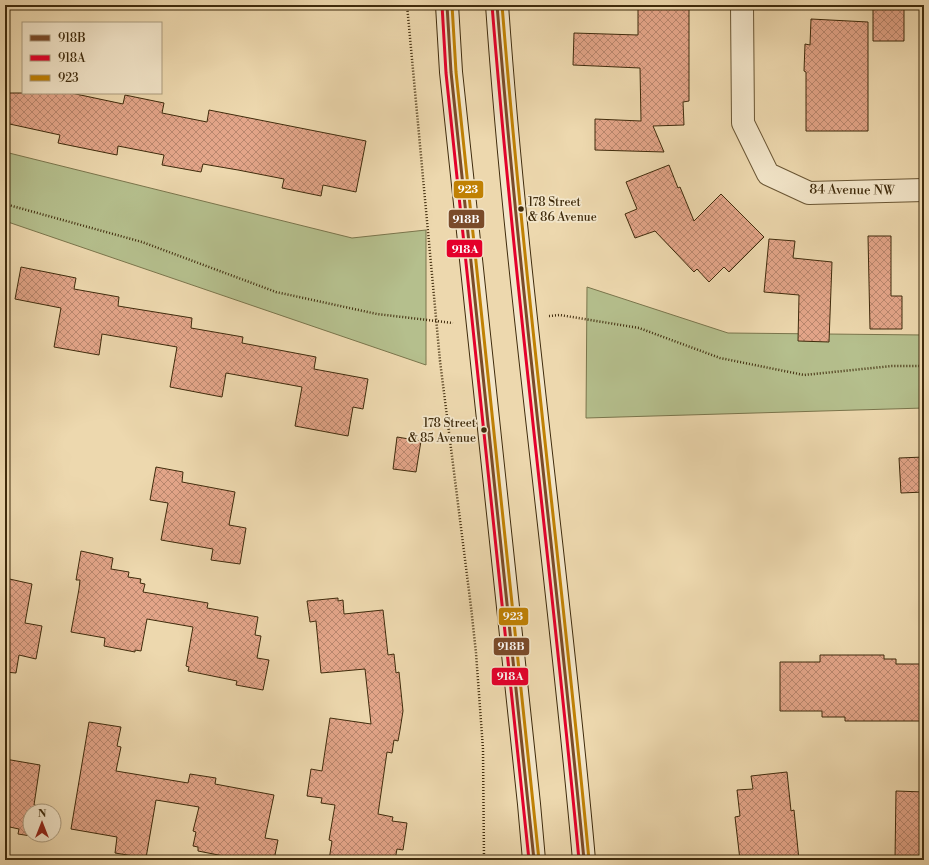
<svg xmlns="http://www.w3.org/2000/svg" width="929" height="865" font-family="'Libre Bodoni',serif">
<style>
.park{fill:#b5bf8d;stroke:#7a754c}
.building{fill:url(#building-cross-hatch);stroke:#3f2b0c}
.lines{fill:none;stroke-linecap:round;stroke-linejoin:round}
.minor-casing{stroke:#6a5634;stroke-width:24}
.secondary-casing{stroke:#3f2b0c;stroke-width:24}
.path{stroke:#3f2b0c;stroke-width:2.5;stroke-dasharray:1 2;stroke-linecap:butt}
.minor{stroke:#f3e6ca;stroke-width:22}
.secondary{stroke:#f3e6ca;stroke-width:22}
.bus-1-casing{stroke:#f3e6ca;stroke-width:6}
.bus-2-casing{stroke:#f3e6ca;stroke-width:6}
.bus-3-casing{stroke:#f3e6ca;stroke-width:6}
.bus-1{stroke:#7a4b2a;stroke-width:3}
.bus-2{stroke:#e4002b;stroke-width:3}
.bus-3{stroke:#c08104;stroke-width:3}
.bus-dot{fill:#3f2b0c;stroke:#f3e6ca;stroke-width:1.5}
.labels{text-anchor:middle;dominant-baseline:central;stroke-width:3.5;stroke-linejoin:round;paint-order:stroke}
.bus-label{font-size:12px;fill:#3f2b0c;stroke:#f3e6ca;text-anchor:start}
.street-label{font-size:13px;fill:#3f2b0c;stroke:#f3e6ca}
.line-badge{stroke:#f3e6ca;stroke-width:1.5}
.badge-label{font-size:11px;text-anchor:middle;font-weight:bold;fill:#fff}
</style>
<defs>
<pattern id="building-cross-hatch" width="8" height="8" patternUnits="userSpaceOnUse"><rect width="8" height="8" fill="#e3a589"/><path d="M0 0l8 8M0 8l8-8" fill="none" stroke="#b9876e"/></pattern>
</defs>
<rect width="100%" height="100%" fill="#edd8ae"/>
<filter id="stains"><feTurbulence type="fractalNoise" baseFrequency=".005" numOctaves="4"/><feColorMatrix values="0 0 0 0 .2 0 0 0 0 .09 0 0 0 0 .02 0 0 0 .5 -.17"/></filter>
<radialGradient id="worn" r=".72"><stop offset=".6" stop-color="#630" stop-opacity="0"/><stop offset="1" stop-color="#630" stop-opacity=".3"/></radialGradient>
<!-- park -->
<path class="park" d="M5,152L352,238L426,230V365L5,221Z
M587,287L728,333L924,335V408L586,418Z"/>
<!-- building -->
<path class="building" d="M638,5H689V101L683,102L684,125L653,126L664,152L595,150V119L641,121L640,68L573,65L574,33L638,35Z
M873,7H904V41H873Z
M811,19L868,22V131H806V72L804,71L805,44L810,45Z
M5,93H71L123,104L125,95L164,103L162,113L207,122L209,110L366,141L356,192L323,185L321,196L282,188L284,179L238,170L203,164L201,172L162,165L164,155L118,146L117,155L58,143L60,135L5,123Z
M669,165L678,188L680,187L694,221L721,194L764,237L729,272L724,267L709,282L697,269L694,272L655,231L635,238L625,214L637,209L626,182Z
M868,236H891V296H902V329H870Z
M769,239L795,241L793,258L832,262L829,342L798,341L799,295L764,292Z
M21,267L76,278L74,289L119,297L118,306L192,318L191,328L243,337L242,343L316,357L314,369L368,379L363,409L353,407L348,436L295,426L302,387L226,373L222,397L170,387L177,347L102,334L99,355L54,347L61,308L15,299Z
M397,437L421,441L416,472L393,469Z
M924,457V492L901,493L899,458Z
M156,467L183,472L182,482L235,492L229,525L246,528L240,564L211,560L213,549L161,540L168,503L150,500Z
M81,551L113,558L111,569L129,572L128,577L141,579L140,583L145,584L143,592L208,603L207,608L258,617L255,635L261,636L257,658L269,660L263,690L236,685L237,681L188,671L189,667L186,666L193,627L147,619L141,651L135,650V652L104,646L105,638L71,632L79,589L80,580H76Z
M5,578L32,584L25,623L42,626L36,659L19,655L16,673L5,672Z
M338,598V601L343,600L344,614L383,610L388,655L394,654L396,673L399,672L403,711L400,730L398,741L394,740L392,753L387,752L378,814L393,817L392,821L407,823L403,850L397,849L395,860H329L332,841L329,840L335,805L321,803L322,798L307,796L311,769L322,771L330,718L371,724L365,669L321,673L316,621L310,622L307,601Z
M820,655H884V659H896V664H924V721H845V717H822V711H780V662H820Z
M89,722L121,727L117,746L121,747L116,771L188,783L190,774L216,778L215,784L274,795L265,838L278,840L274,860H244L198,851V847L193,846L196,832L193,831L199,807L156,800L146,858L115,853L117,837L71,829Z
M5,759L40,765L34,805L49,808V811H30V835H45L44,838L18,834L19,829L5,826Z
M787,772L791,811L794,810L799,860H740L735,817L740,816L737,790L753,789L751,776Z
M896,791L924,792V859H895Z"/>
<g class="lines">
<defs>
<path id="minor" d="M742,5L743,123L768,174L809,193L924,190"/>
<path id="secondary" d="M447,5L451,72L529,804L534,860
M497,5C517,291 559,575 584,860"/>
</defs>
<!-- minor casing -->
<use href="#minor" class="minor-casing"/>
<!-- secondary casing -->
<use href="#secondary" class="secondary-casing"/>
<!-- path -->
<path class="path" d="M407,5L440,361L471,607L476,653L483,749L484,860
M5,204L142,242L276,292L377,314L453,323
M549,316L560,315L639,328L720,358L804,375L892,366H924"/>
<!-- minor -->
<use href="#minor" class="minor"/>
<!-- secondary -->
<use href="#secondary" class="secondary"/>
<defs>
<path id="bus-1" d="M447,5L451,72L534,860
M497,5C520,291 557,575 584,860"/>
<path id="bus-2" d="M442,5L446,73L529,860
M492,5C515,291 552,575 579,860"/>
<path id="bus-3" d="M452,5L456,72L539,860
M502,5C525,291 562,574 589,860"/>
</defs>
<!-- bus-1 casing -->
<use href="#bus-1" class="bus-1-casing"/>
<!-- bus-2 casing -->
<use href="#bus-2" class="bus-2-casing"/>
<!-- bus-3 casing -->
<use href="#bus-3" class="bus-3-casing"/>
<!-- bus-1 -->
<use href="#bus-1" class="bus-1"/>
<!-- bus-2 -->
<use href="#bus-2" class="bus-2"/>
<!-- bus-3 -->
<use href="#bus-3" class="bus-3"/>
</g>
<!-- markers -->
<g class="bus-dot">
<circle cx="521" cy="209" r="3.5"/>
<circle cx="484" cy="430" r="3.5"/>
</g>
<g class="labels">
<!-- bus labels -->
<g class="bus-label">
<text x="528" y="202">178 Street<tspan x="528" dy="15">&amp; 86 Avenue</tspan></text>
<text x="476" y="423" text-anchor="end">178 Street<tspan x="476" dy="15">&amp; 85 Avenue</tspan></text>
</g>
<!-- street labels -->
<g class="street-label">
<text transform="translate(852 190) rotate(1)">84 Avenue NW</text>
</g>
</g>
<g class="line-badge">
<rect x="453" y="180" width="31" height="19" rx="4" fill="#c08104"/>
<rect x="448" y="209" width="37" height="20" rx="4" fill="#7a4b2a"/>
<rect x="446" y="239" width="37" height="19" rx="4" fill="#e4002b"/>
<rect x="498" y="607" width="31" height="19" rx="4" fill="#c08104"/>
<rect x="493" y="637" width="37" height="19" rx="4" fill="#7a4b2a"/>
<rect x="491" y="667" width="38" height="19" rx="4" fill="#e4002b"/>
</g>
<g class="badge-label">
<text x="468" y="193">923</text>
<text x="466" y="223">918B</text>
<text x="465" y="253">918A</text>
<text x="513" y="620">923</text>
<text x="511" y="650">918B</text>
<text x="510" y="680">918A</text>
</g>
<!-- margin -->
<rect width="929" height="865" fill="none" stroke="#edd8ae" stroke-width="20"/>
<rect x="6" y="6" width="917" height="853" fill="none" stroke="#3f2b0c" stroke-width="2"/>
<rect x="10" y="10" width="909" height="845" fill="none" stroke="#3f2b0c"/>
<!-- legend -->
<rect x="22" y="22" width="140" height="72" fill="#f3e6ca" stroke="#ab9b7e"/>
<rect x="30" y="35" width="20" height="6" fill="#7a4b2a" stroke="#ab9b7e"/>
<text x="58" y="42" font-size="12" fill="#3f2b0c">918B</text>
<rect x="30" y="55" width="20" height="6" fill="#e4002b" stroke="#ab9b7e"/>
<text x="58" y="62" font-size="12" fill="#3f2b0c">918A</text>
<rect x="30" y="75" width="20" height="6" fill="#c08104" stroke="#ab9b7e"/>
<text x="58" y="82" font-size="12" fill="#3f2b0c">923</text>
<!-- north arrow -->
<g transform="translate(42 823)"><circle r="19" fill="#f3e6ca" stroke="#ab9b7e"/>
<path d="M0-3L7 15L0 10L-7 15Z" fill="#8f2418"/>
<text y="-6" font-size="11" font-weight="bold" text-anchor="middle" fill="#3f2b0c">N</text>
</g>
<rect width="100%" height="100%" filter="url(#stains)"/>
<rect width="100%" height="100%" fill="url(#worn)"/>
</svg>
